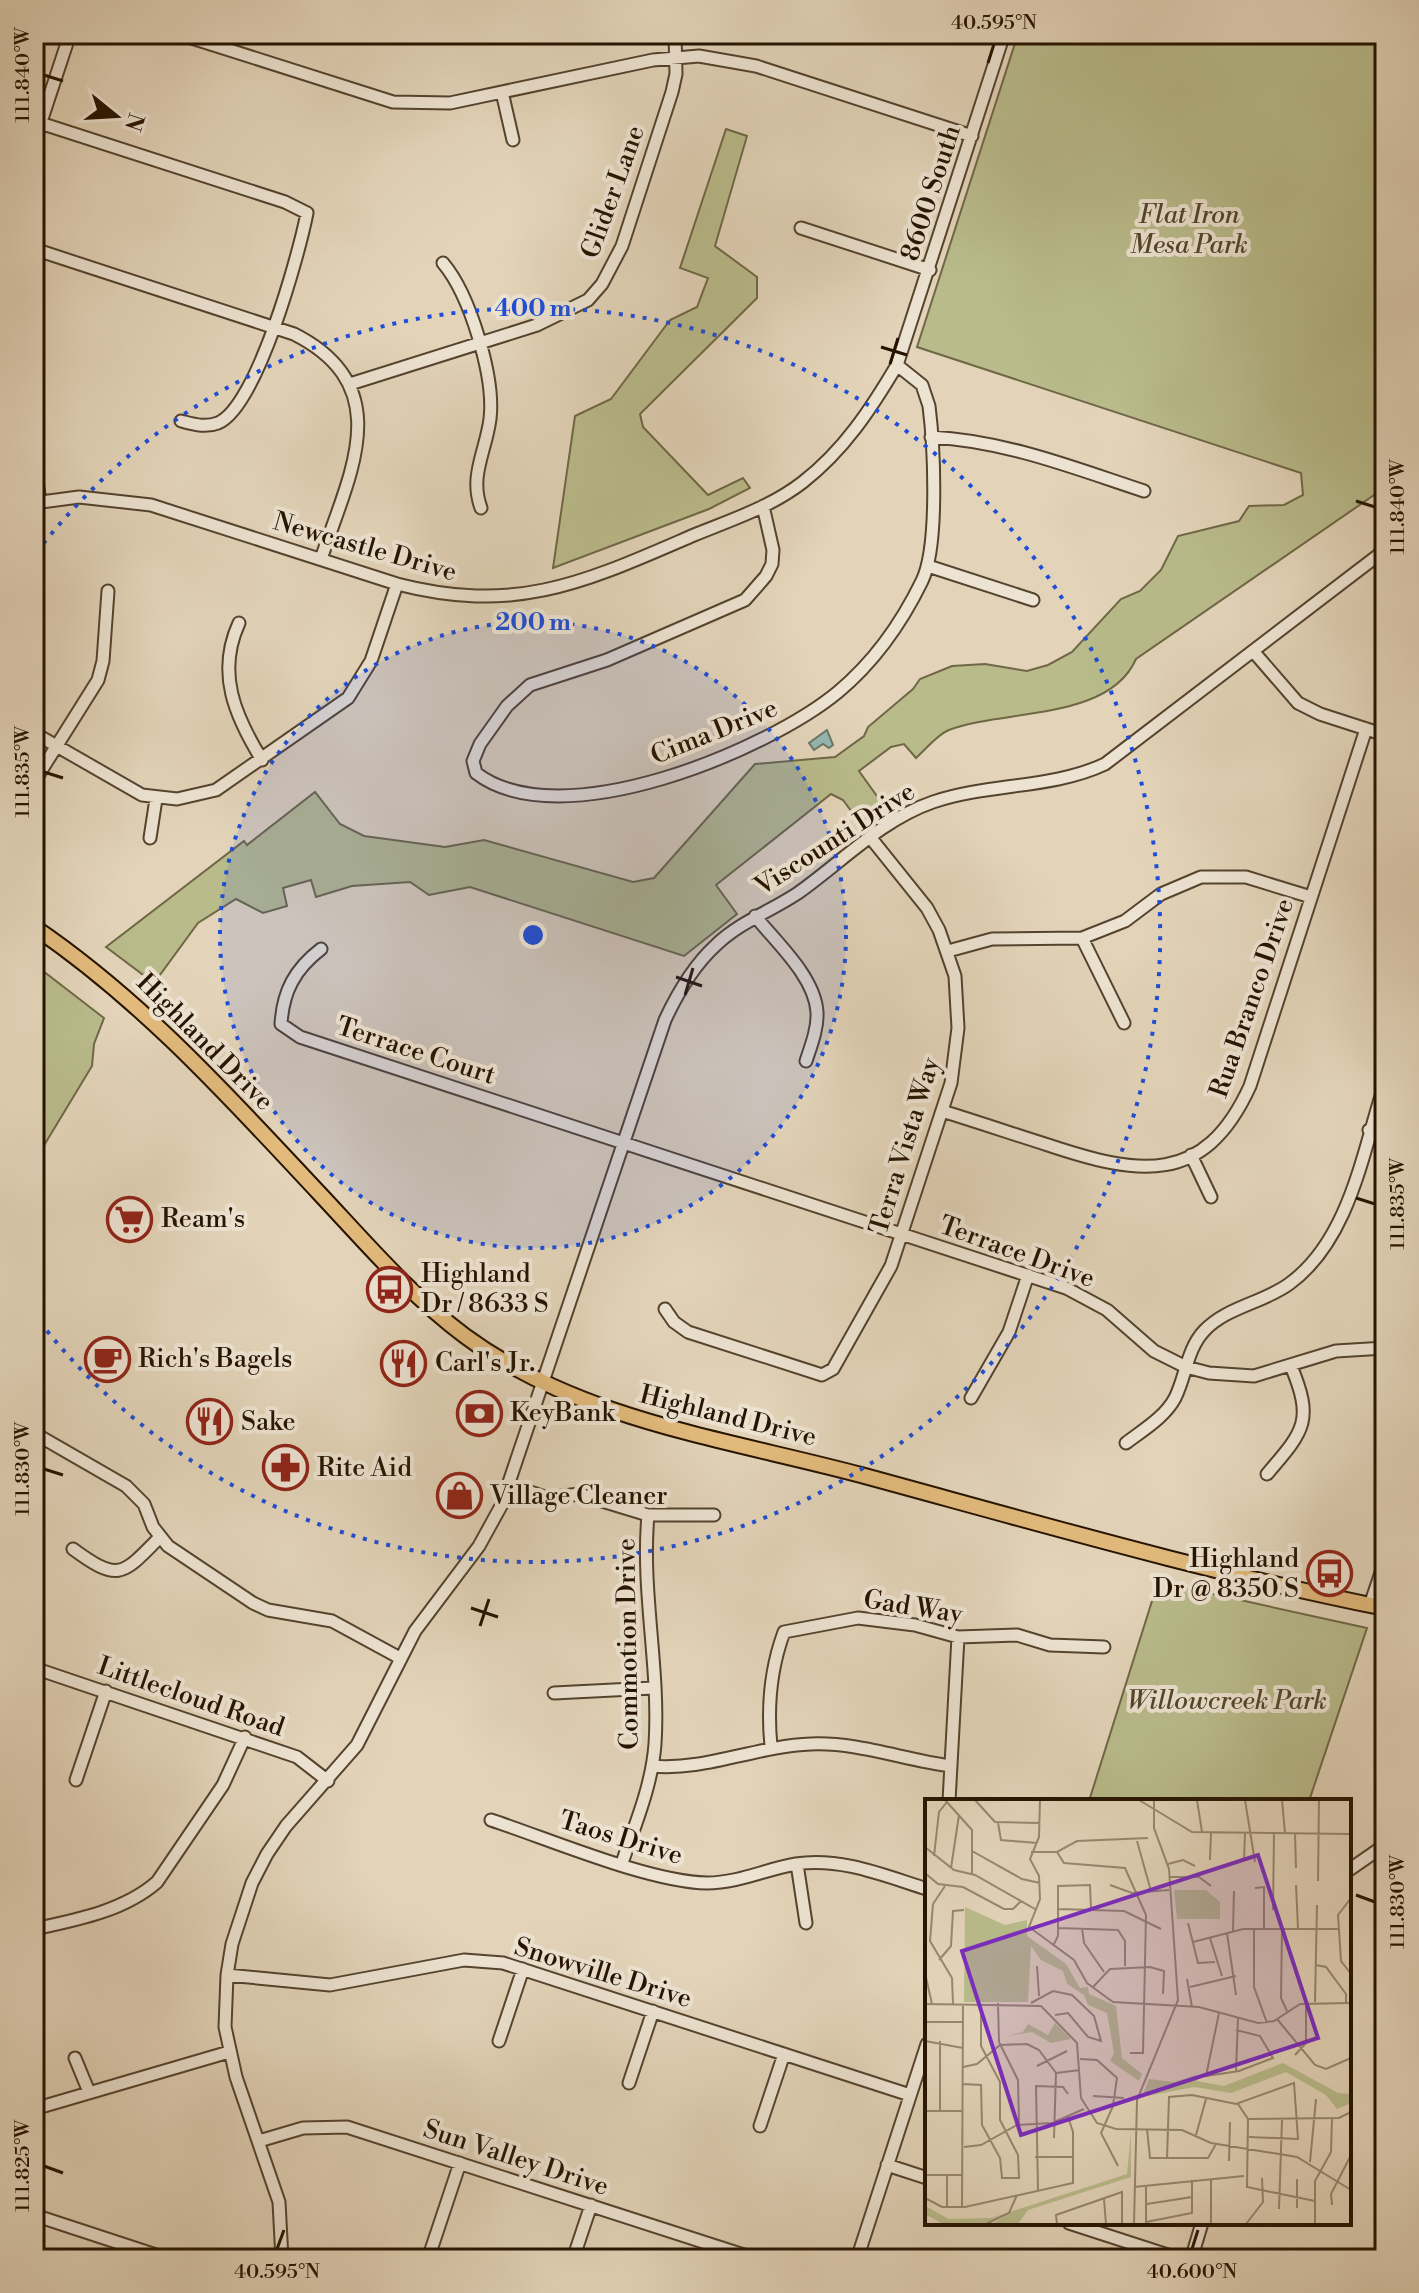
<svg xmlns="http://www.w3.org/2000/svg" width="1419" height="2293" font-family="'Libre Bodoni',serif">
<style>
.green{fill:#b9bb8b;stroke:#6f6746;stroke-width:2}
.water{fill:#95b8b1;stroke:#68766a;stroke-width:2}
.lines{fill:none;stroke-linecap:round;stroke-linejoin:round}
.minor-casing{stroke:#54432e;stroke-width:15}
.major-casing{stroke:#251300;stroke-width:18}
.minor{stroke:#ede3d2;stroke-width:11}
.major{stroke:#e2ba7c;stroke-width:14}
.ticks{fill:none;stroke:#251300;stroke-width:3}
.ring{fill:none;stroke:#1d4ed8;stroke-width:4;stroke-dasharray:4 8}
.labels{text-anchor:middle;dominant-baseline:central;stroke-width:8;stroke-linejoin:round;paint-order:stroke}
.street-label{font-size:26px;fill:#251300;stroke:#ede3d2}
.park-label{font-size:26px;font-style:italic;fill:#51452a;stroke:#ede3d2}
.poi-label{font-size:26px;fill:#251300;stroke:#ede3d2;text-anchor:start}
.inset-road{fill:none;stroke:#97876f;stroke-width:2}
.view{fill:#7b2cbf;fill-opacity:0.15;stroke:#7b2cbf;stroke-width:4}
.inset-edge{fill:none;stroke:#251300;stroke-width:4}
.centre{fill:#1d4ed8;stroke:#ede3d2;stroke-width:4}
.ring-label{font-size:24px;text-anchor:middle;font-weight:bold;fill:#1d4ed8;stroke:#ede3d2;stroke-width:8;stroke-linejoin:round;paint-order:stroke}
.neatline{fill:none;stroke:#251300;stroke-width:3}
.ticks-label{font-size:20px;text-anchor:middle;fill:#251300}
</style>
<rect width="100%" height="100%" fill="#e3d4b9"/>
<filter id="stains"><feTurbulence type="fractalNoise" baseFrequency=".0025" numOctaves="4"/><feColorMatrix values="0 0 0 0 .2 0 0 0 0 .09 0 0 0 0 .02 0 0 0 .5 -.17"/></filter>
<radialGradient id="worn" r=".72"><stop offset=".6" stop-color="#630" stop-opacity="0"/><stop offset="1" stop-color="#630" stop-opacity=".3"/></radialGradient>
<!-- green -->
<path class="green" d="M1018,34H1385V495L1377,493L1136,659C1109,721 1004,709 949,730C938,734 926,749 916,758L904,744L891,747L859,771L884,806L860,823L843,800L831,794L716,885L737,914L684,956L470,887L429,895L410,882L352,886L316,897L311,880L283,888L287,906L263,913L236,899L198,923L154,983L106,947L244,841L247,845L315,792L340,824L364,836L445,847L484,840L633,882L654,878L755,764L835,757L864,736L868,727L913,689L920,679L952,666L985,664L1027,671L1048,665L1072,652L1121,599L1140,591L1161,570L1178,536L1239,521L1249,506L1284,505L1303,495L1301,473L917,347Z
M726,129L747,136L715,246L757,277V298L640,414L643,427L708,495L743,478L750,488L709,509L553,568L575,416L611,399L670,320L697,307L708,278L680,268Z
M34,964L104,1018L94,1044L92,1066L34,1162Z
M1158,1582L1367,1628L1309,1801H1089Z"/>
<!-- water -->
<path class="water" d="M827,730L833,745L829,748L823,744L814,750L809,743Z"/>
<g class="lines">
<defs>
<path id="minor" d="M179,34L393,102L450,103L653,60L699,56L756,66L972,136
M502,92L513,140
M34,121L285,202L307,213C299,254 257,407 218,423C205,428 193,424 181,421
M34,143L70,34
M801,228L930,270
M34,249L294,334C399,387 349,475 321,559
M443,263C470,295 495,377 490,419C486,451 469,476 481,508
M350,384L537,325L588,300L602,284L622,246L672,92L676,74L675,34
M931,437C1006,441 1074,468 1144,491
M34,462L40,501
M34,503L79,497L151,505L397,584C517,615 585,582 694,535C731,520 771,507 803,482C844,450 871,409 897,365L1004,34
M763,506L773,550L772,564L766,576L745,600L607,660L530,685L507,706L480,744L473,761L476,773C560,838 768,750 838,692C874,662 902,622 922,581C939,546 934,446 929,406L922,385L897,365
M928,566L1033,600
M239,623C216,673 235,716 262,760
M1253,651L1298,703L1320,714L1385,735
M34,733L142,795L177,799L216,790L348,698L371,661L397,584
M34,782L98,680L103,661L108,591
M150,838L156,799
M755,916C776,942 815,977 817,1012C818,1028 811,1046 806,1061
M1082,938L1124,1023
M321,949C295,969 283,991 281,1024L300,1037L1066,1288L1107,1310L1154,1351L1186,1367L1209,1373L1254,1376L1336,1351L1385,1348
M948,951L992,939L1082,938L1125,921L1161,894L1201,877H1246L1311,897
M942,1111C978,1122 1013,1134 1048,1145C1138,1175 1204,1187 1250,1086L1366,729
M1369,1130L1385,1135
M1191,1155L1211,1197
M665,1309L674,1322L688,1332L822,1375L833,1369L891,1266L951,1083L958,1028L955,976L939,930L927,908L870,837
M971,1398L1009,1332L1028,1275
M34,1433L126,1486L144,1504L153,1527L168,1546L253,1603L268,1610L332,1621L400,1658
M1126,1443C1143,1430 1165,1417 1175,1398C1186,1376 1187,1349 1204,1331C1226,1307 1263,1303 1289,1284C1350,1240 1363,1150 1385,1083
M1267,1474C1304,1431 1314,1421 1291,1366
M510,1485L548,1498L579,1494L648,1515H714
M73,1549C118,1582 122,1576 159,1538
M1370,1605L1385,1561
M34,1668L297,1757L328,1781
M554,1693L653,1688
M771,1746C767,1706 770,1670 784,1632L858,1618L915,1625L958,1637L1017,1635L1050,1645L1104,1647
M652,1766C706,1771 756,1746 811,1744C859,1742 904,1760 951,1766
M76,1780L106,1691
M949,1801L958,1637
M491,1820C549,1839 649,1882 707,1883C739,1883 766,1869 796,1864C841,1857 885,1876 927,1889
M622,1863C635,1825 652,1785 655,1744C660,1668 641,1592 648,1515
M797,1864L806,1923
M1349,1870L1385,1845
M34,1929C76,1920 124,1911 157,1882L223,1785L245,1737
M227,1975L330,1985L464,1960L503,1963L910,2095
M499,2041L523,1969
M75,2058L89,2092
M629,2083L653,2011
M34,2109L229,2052
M760,2126L784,2054
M259,2141L303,2128L347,2127L756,2259
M887,2165L927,2178
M34,2215L168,2259
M1069,2223L1180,2259L1193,2253L1202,2223
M1380,2253L1385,2255
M282,2259L279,2202L236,2077L225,2027L227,1975L232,1944L252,1883L267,1854L286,1826L357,1745L415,1631L479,1546L501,1506L665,1020C678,992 693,966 716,945C740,922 771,911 798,893C842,862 881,820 933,802C989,783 1052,789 1105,764L1385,550
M428,2259L460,2163
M573,2259L591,2205
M857,2259L927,2044"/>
<path id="major" d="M34,927C143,1001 230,1098 319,1193C366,1243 410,1295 465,1336C579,1420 726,1439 861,1475C1034,1522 1209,1573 1385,1608"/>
</defs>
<!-- minor casing -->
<use href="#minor" class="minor-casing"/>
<!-- major casing -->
<use href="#major" class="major-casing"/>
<!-- minor -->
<use href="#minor" class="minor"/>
<!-- major -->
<use href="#major" class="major"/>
</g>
<!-- ticks -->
<path class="ticks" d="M988,63L994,44M44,75L63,81M881,347L907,355M890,364L898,338M1356,501L1375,507M44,772L63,778M676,977L702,986M685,995L693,968M1356,1198L1375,1204M44,1469L63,1475M471,1608L498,1617M480,1626L489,1599M1356,1895L1375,1902M44,2166L63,2173M277,2249L284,2230M1192,2249L1198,2230"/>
<!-- distance rings -->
<circle cx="533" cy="935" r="313" fill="#1d4ed8" fill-opacity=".12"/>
<g class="ring">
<circle cx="533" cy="935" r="313"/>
<path d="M36 553A627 627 0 1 1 36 1317"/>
</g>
<!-- icons -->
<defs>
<symbol id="supermarket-ring" viewBox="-11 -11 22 22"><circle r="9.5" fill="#ede3d2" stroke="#8f2418" stroke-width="1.5"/><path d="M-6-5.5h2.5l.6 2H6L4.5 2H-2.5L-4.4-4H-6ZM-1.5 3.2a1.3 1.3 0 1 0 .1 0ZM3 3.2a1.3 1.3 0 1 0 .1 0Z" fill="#8f2418"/></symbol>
<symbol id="bus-ring" viewBox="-11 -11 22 22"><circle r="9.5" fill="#ede3d2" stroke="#8f2418" stroke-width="1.5"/><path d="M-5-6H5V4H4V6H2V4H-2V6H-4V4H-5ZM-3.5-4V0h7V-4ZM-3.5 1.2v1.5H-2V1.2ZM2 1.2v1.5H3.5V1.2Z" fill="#8f2418"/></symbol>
<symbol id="cafe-ring" viewBox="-11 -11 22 22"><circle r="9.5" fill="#ede3d2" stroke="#8f2418" stroke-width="1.5"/><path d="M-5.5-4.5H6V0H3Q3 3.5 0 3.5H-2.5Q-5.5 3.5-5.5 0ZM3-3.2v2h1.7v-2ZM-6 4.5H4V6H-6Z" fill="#8f2418"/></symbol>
<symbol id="restaurant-ring" viewBox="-11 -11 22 22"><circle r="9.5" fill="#ede3d2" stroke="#8f2418" stroke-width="1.5"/><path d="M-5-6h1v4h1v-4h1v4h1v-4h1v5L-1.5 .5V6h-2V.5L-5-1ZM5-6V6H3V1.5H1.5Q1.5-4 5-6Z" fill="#8f2418"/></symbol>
<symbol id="bank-ring" viewBox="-11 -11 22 22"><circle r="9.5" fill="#ede3d2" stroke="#8f2418" stroke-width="1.5"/><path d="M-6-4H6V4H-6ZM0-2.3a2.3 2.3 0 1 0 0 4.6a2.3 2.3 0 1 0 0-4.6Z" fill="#8f2418"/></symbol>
<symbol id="pharmacy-ring" viewBox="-11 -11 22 22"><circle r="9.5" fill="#ede3d2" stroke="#8f2418" stroke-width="1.5"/><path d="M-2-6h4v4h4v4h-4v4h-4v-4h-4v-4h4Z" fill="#8f2418"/></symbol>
<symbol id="shop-ring" viewBox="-11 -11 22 22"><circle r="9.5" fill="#ede3d2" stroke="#8f2418" stroke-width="1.5"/><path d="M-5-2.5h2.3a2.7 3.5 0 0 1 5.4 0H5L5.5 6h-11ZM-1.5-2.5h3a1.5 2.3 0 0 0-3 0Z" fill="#8f2418"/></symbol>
</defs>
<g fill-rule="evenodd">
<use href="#supermarket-ring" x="104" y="1194" width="51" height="51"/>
<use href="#bus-ring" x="364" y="1264" width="51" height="51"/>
<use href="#cafe-ring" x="82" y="1334" width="51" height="51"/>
<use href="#restaurant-ring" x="378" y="1338" width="51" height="51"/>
<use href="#bank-ring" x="454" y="1388" width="51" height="51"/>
<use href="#restaurant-ring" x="184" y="1396" width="51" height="51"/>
<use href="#pharmacy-ring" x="260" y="1442" width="51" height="51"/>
<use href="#shop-ring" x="434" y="1470" width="51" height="51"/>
<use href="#bus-ring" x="1304" y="1548" width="51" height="51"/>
</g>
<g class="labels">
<!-- street labels -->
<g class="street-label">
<text transform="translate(613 192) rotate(-70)">Glider Lane</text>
<text transform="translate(931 193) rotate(-72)">8600 South</text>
<text transform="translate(365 547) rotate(16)">Newcastle Drive</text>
<text transform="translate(714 732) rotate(-22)">Cima Drive</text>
<text transform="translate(835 839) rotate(-33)">Viscounti Drive</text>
<text transform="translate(1252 998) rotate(-71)">Rua Branco Drive</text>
<text transform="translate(205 1042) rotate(45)">Highland Drive</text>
<text transform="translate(416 1051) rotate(18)">Terrace Court</text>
<text transform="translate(905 1146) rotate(-73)">Terra Vista Way</text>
<text transform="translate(1017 1252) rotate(20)">Terrace Drive</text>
<text transform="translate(728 1416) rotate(14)">Highland Drive</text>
<text transform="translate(913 1607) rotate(9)">Gad Way</text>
<text transform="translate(628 1644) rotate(-91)">Commotion Drive</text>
<text transform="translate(191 1697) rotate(19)">Littlecloud Road</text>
<text transform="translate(621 1838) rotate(17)">Taos Drive</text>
<text transform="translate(603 1973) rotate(17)">Snowville Drive</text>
<text transform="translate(516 2158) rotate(18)">Sun Valley Drive</text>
</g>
<!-- park labels -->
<g class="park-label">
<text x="1189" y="215">Flat Iron<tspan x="1189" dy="30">Mesa Park</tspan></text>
<text x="1227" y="1701">Willowcreek Park</text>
</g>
<!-- poi labels -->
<g class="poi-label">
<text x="161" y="1219">Ream's</text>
<text x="421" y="1274">Highland<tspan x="421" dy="30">Dr / 8633 S</tspan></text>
<text x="138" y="1359">Rich's Bagels</text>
<text x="435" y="1363">Carl's Jr.</text>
<text x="510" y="1413">KeyBank</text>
<text x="241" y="1422">Sake</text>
<text x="317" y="1468">Rite Aid</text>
<text x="490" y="1496">Village Cleaner</text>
<text x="1299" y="1559" text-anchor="end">Highland<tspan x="1299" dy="30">Dr @ 8350 S</tspan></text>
</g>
</g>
<!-- overview -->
<g transform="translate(925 1799)">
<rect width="426" height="426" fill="#e3d4b9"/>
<path d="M249,91H281L295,103V120H252ZM40,108L80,126L102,121V137L141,165L155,189L163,188L164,195L191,207L197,259L217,275L214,282L185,262L189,254L182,214L163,206L159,196L142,185L138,172L116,161L106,147L103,203H39ZM130,224L146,240L126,244L107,233L82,237L98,233L103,225L123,236ZM358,264L413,294L426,295V304L412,310L401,296L361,273L306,294L269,288L217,298L224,280L249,283L271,276L272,282L299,287ZM206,334V378L103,411L93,425H67L86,414L57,425H18L0,415V407L24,420L66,419L202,375Z" fill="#b9bb8b"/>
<path class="inset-road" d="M20,1L47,31V75M50,1L70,23L115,24M115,1L114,38L105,60L114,77L115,100L104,128L149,161L162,184L188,203L274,208L333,224L349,222L375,205L426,204M214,1L267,33L426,35M272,1L277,33M320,1L330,63M357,1L360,34M73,24L76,41L112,44M370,35L371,69M212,42L226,92M0,48L29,71L50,76L110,110M47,52L97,80L115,84M106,53H132L152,42L223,39M132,53L139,64L200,69L221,116L218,254H205M9,57L14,13L22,3M285,61L286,34M319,62L320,34M243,65L258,61L270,67M26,69L34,16M0,74L13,85L38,88L79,110H88L96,102M245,78H274L286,87M393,82L394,1M185,86L207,94L244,91M371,86L373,130M20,87L8,105L5,142L27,179L28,205M330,89L339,88V130M426,99L413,116L416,162L426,175M133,110L199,112L236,130M348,111L349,34M263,124L273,164L290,163M133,129L193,131L200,142V167M157,129L159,144L179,173M329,130V188L342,224M357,130L356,199L362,212M308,132L309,92M302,134L311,196M285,139L297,177M268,143L318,130H415M128,147L133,137V87L165,86L166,110M14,161L26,147L28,112L39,111M391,166L401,168L421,195V204M112,167L114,197M0,174L7,205M262,180L267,208M168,188L185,170L225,168L239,172L238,195M265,188L311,177M390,203L392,106M73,204L74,243L93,281L94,325M106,204L128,192L147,196L169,217L176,242L163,238L143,214L130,216M0,205L116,207L152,244L156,299L172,324L191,330L257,331L286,344L372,358L426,391M294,214L281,277L314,272L348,259L335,237L311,231M352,220L390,266L401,270L426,259M0,223H38M0,242L38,249M15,242V312M370,256L381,244V204M155,260L172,261L192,279L188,307L176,334L193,367M112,267L142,252M38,268L52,265L75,246L102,245L114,251L131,274M311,272L313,219M131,274L155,271M38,285L56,286L57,326L75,359L77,379H94L93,356L75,321V283L56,247V205M168,297L199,299M313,305L323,320L322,388L390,402M0,312H38M323,320L414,319L426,313M222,330L225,359H283L291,345M271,336L281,300M129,339L131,274M39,348L56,346L92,326L127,324L159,310M110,358H148M242,360L244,298L267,296L311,305L369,284L373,340L324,338M304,362L305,323M385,363L391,300M0,376H38M22,376V409M209,388L319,377M113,391L111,287L138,288L143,295M0,399L17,408H40L148,384V333L143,318M179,400L181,425M222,405L267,398M407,406L406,395L426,356M37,408L38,205M372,409V380M354,410L357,321M221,423L267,414V381M61,425L84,414L92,396M132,425L131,416L197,393V425M209,425L212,301L253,201L244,70L229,29V1M221,425V387M286,425V380M321,425L338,403L337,379M390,425V382L406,353L407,319"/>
<path class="view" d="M333,56L393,239L96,336L37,152Z"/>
<rect width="426" height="426" class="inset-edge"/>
</g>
<circle cx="533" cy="935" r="12" class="centre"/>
<g class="ring-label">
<text x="533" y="316">400 m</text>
<text x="533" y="630">200 m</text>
</g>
<!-- margin -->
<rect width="1419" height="2293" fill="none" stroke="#e3d4b9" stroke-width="88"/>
<!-- north arrow -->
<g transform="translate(116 116) rotate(108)" stroke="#ede3d2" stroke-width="6" paint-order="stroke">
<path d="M0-6L14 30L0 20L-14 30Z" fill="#251300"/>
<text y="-12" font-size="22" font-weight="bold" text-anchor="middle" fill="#251300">N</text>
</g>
<rect x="44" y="44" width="1331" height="2205" class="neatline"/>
<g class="ticks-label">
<text x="994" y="29">40.595°N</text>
<text transform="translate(22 75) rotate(-90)" y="7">111.840°W</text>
<text transform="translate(1397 507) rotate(-90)" y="7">111.840°W</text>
<text transform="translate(22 772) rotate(-90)" y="7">111.835°W</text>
<text transform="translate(1397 1204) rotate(-90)" y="7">111.835°W</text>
<text transform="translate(22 1469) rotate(-90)" y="7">111.830°W</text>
<text transform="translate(1397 1902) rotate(-90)" y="7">111.830°W</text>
<text transform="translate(22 2166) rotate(-90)" y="7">111.825°W</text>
<text x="277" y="2278">40.595°N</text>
<text x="1192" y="2278">40.600°N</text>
</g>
<rect width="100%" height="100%" filter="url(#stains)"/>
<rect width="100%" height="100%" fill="url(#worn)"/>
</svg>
